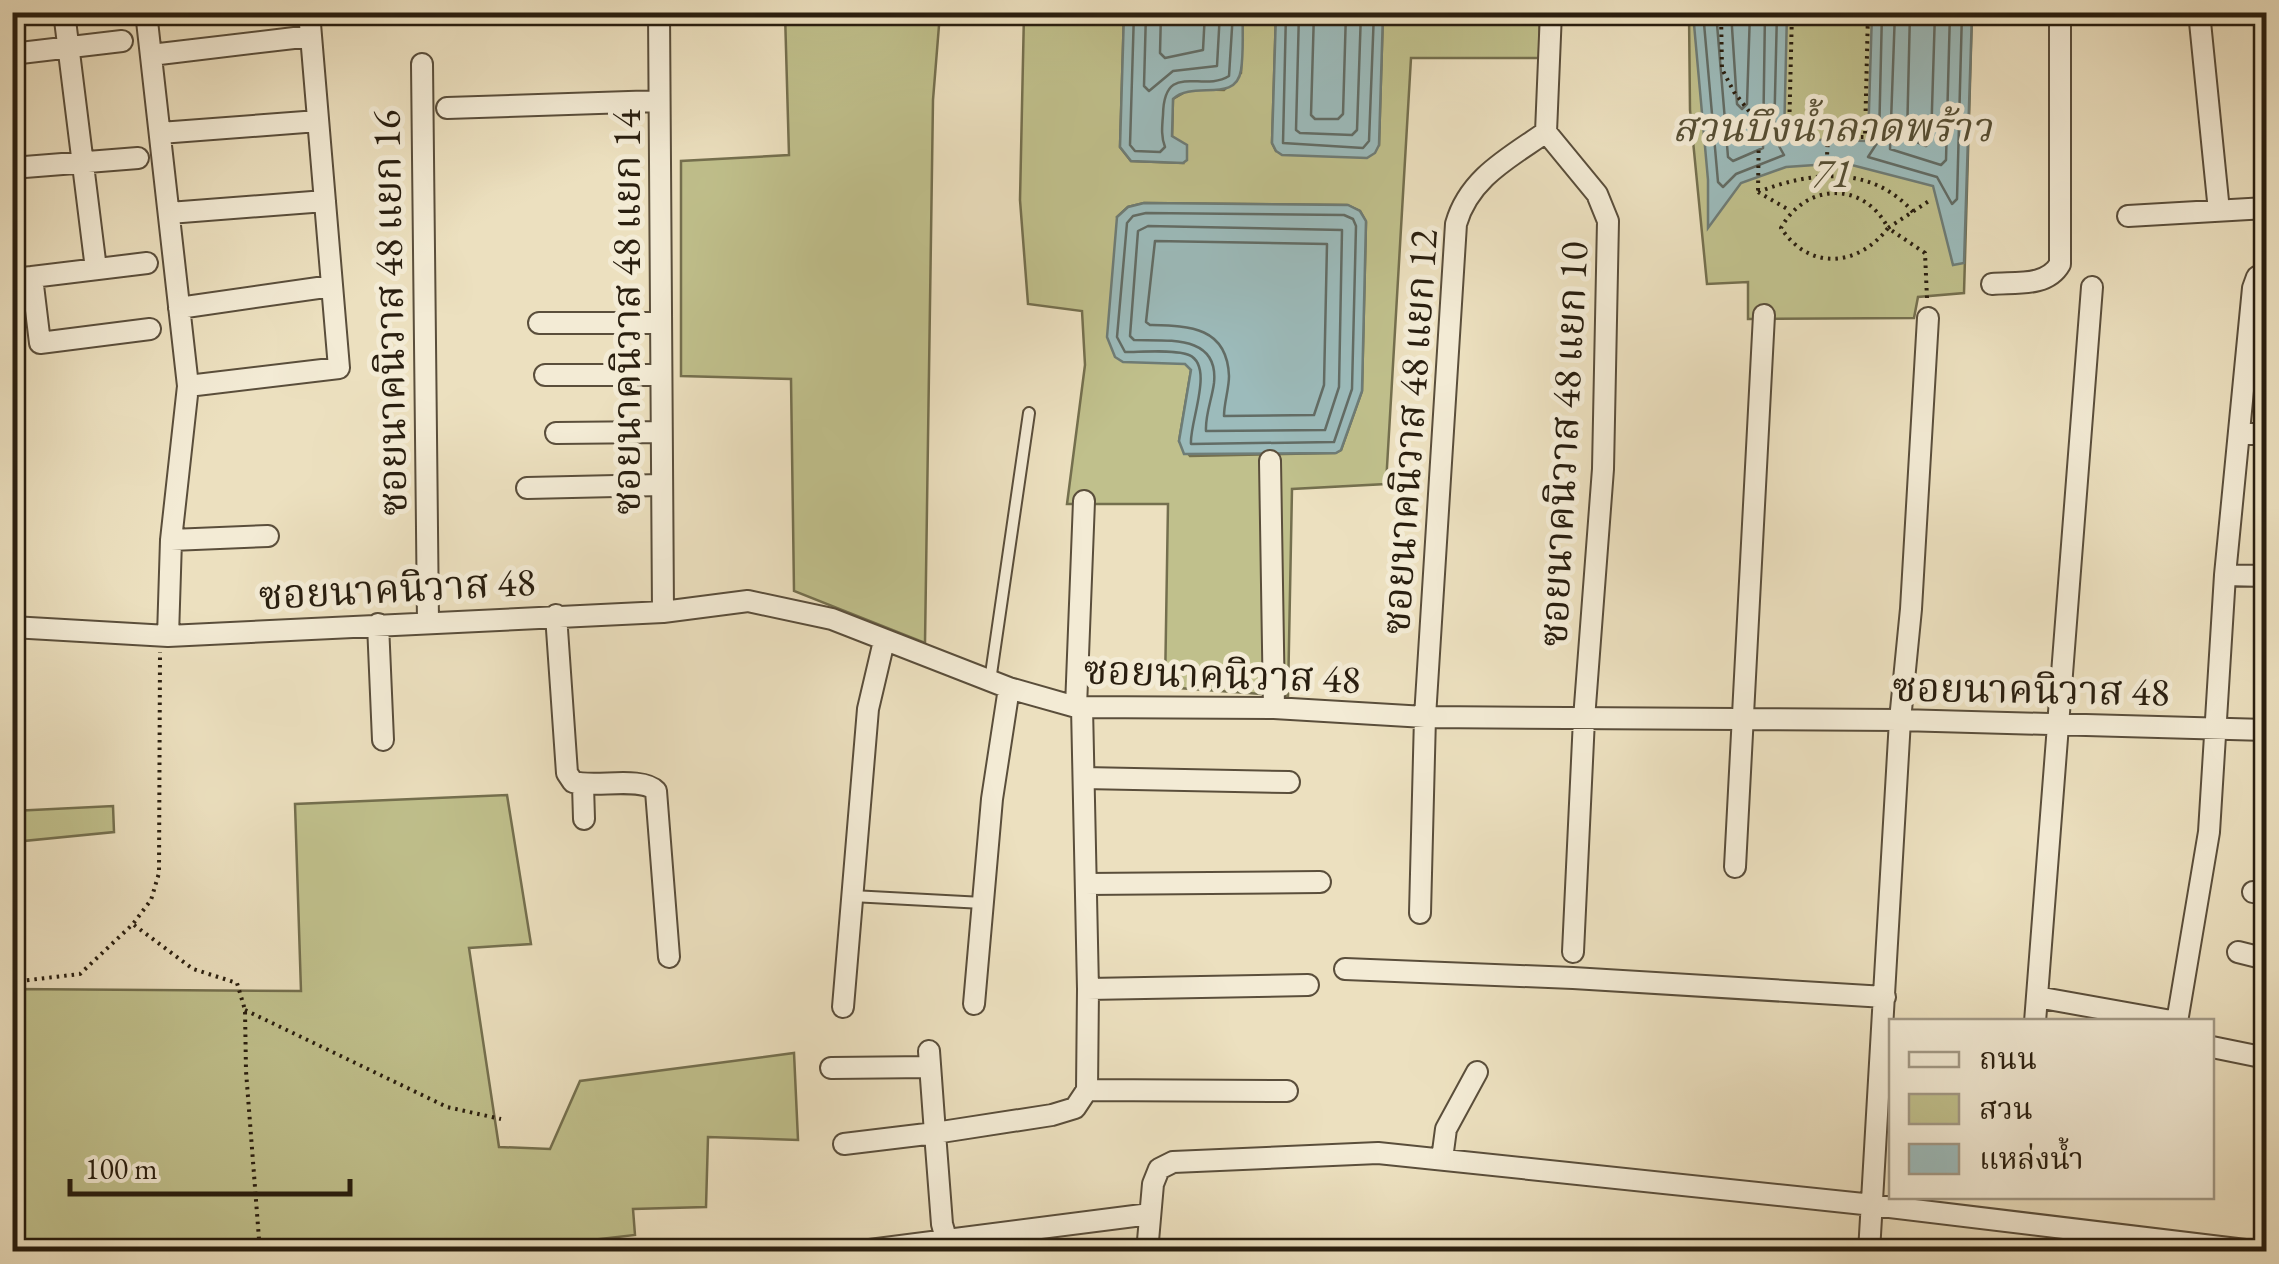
<svg xmlns="http://www.w3.org/2000/svg" width="2279" height="1264" font-family="'EB Garamond','Noto Serif Thai',serif">
<style>
.green{fill:#c0c08c;stroke:#746f4e;stroke-width:2.5;fill-rule:evenodd}
.water{fill:#9cbbbb;stroke:#6e7c76;stroke-width:2.5}
.lines{fill:none;stroke-linecap:round;stroke-linejoin:round}
.shore{stroke:#626c65;stroke-width:2.5}
.lane-casing{stroke:#5a4e3b;stroke-width:14}
.street-casing{stroke:#5a4e3b;stroke-width:24}
.path{stroke:#291e0f;stroke-width:4;stroke-dasharray:2.5 5;stroke-linecap:butt}
.lane{stroke:#f3ebd5;stroke-width:10}
.street{stroke:#f3ebd5;stroke-width:20}
.labels{text-anchor:middle;dominant-baseline:central;stroke-width:10;stroke-linejoin:round;paint-order:stroke}
.park-label{font-size:40px;font-style:italic;fill:#564f34;stroke:#f3ebd5}
.street-label{font-size:40px;fill:#291e0f;stroke:#f3ebd5}
</style>
<rect width="100%" height="100%" fill="#ece0bf"/>
<filter id="stains"><feTurbulence type="fractalNoise" baseFrequency=".002" numOctaves="4"/><feColorMatrix values="0 0 0 0 .2 0 0 0 0 .09 0 0 0 0 .02 0 0 0 .5 -.17"/></filter>
<radialGradient id="worn" r=".72"><stop offset=".6" stop-color="#630" stop-opacity="0"/><stop offset="1" stop-color="#630" stop-opacity=".3"/></radialGradient>
<!-- green -->
<path class="green" d="M785,13H940L933,100L925,643L794,591L791,379L681,376V161L789,155Z
M1024,13H1124L1120,147L1131,161L1183,163L1172,136L1173,99L1190,89L1224,90L1241,73L1243,13H1276L1272,143L1276,151L1379,145L1383,13H1540L1539,58H1411L1386,484L1292,489L1288,696L1165,687L1168,504H1067L1085,365L1082,311L1028,304L1020,200ZM1144,203L1347,205L1360,211L1366,222L1362,391L1341,450L1335,453L1190,456L1179,441L1191,370L1117,217L1128,207Z
M1689,13H1972L1964,293L1918,297L1914,318L1748,319V282L1707,284L1690,110Z
M507,795L531,944L469,948L499,1147L550,1149L580,1081L794,1053L798,1140L708,1137L706,1207L633,1209L635,1235L549,1245L548,1251H13V989L301,991L295,804Z
M113,806L114,832L13,842V811Z"/>
<!-- water -->
<path class="water" d="M1124,13H1243C1242,31 1244,52 1241,70C1236,104 1193,80 1173,99L1172,136L1187,145V160L1183,163L1131,161L1120,147Z
M1276,13H1383L1379,145L1375,153L1367,158L1282,155L1276,151L1272,143Z
M1693,13H1787L1784,139L1868,141L1872,13H1972L1964,263L1953,265L1933,186L1844,163L1786,167L1741,183L1708,228V180Z
M1144,203L1348,205L1360,211L1366,221L1362,391L1341,450L1336,453L1184,454L1179,441L1191,370L1185,364L1123,362L1115,357L1107,337L1117,217L1128,207Z"/>
<g class="lines">
<!-- shore -->
<path class="shore" d="M1134,12L1130,145L1135,151L1160,152L1165,147C1161,137 1162,127 1163,115C1164,60 1202,93 1229,76L1233,12
M1146,12L1144,86L1149,91L1173,71L1217,66L1220,12
M1161,12L1160,53L1165,58L1203,50L1205,12
M1286,12L1283,143L1363,148L1369,141L1374,12
M1299,12L1296,130L1300,133L1352,135L1357,130L1361,12
M1314,12L1311,115L1315,119H1338L1343,114L1346,12
M1703,12L1718,182L1723,187L1736,174L1784,155L1774,137L1777,12
M1716,12L1728,157L1733,161L1763,148L1765,12
M1731,12L1737,104L1742,109L1747,104L1750,12
M1882,12L1879,140L1868,157L1937,177L1952,204L1957,199L1962,12
M1895,12L1890,149L1941,165L1946,160L1950,12
M1910,12L1907,138L1926,146L1931,141L1935,12
M1146,213L1344,215L1353,219L1356,226L1352,389L1334,442L1191,444C1189,423 1215,366 1189,355C1176,349 1141,352 1125,352L1117,337L1127,223L1133,216Z
M1148,226L1342,230L1339,387L1325,430L1206,431C1205,415 1212,399 1214,383C1219,334 1167,341 1134,340L1130,336L1138,231Z
M1155,241L1327,244L1324,385L1314,415L1224,416C1224,403 1229,389 1229,376C1227,326 1188,326 1150,325L1146,322Z"/>
<defs>
<path id="lane" d="M990,681L1029,413
M852,896L983,903"/>
<path id="street" d="M64,12L96,269
M146,12L188,386L171,540L168,636
M659,12L663,612
M1551,12L1546,132L1597,194L1608,221L1603,469L1584,719L1573,952
M2199,12L2219,211
M12,54L122,41
M151,55L311,36
M422,64L428,622
M447,108L659,101
M160,133L318,121
M12,168L138,158
M169,213L325,201
M2128,216L2266,208
M32,277L147,263
M12,279L32,277L40,343L150,329
M1992,284C2016,282 2047,287 2060,264V12
M179,308L332,286
M539,323H661
M545,375H661
M188,386L339,368L309,12
M556,433L660,432
M2241,434H2266
M1270,461L1274,708
M527,488L661,485
M171,540L268,536
M2225,575L2266,576
M556,615L567,773L573,782C595,788 642,776 656,791L669,957
M378,624L383,740
M12,627L168,636L663,612L748,601L832,619L1009,688L1076,707L1274,708L1425,717L1900,720L2266,730
M1076,707L1084,501
M1084,778L1289,782
M583,785L584,819
M1735,867L1764,315
M1086,884L1320,882
M2253,892L2266,894
M1420,913L1425,717L1456,224C1469,178 1509,158 1546,132
M2238,952L2266,959
M1345,969L1573,978L1885,997
M1088,989L1308,985
M2037,997L2177,1022L2209,832L2225,575L2253,288L2257,277L2266,272
M974,1004L992,799L1009,688
M843,1007L868,709L884,641
M2035,1022L2092,287
M2212,1047L2266,1058
M831,1068L930,1067
M1087,1090L1287,1091
M844,1144L935,1133L929,1051
M1442,1159L1446,1129L1477,1072
M947,1242L942,1224L935,1133L1052,1115L1075,1108L1087,1090L1088,989L1082,707
M854,1252L1150,1214
M1147,1252L1153,1184L1159,1169L1173,1162L1378,1153L1873,1205L2262,1252
M1869,1252L1900,720L1911,609L1928,318"/>
</defs>
<!-- lane casing -->
<use href="#lane" class="lane-casing"/>
<!-- street casing -->
<use href="#street" class="street-casing"/>
<!-- path -->
<path class="path" d="M1721,12L1722,69L1734,92L1759,124L1758,192
M1792,12L1789,135L1865,137L1868,12
M1826,177L1828,136
M1758,192C1812,171 1872,165 1913,212
M1758,192L1789,210
M1927,298L1925,253L1888,228C1859,266 1810,272 1781,228C1806,182 1864,181 1888,228L1932,199
M134,925L193,969L237,983L245,1010L246,1071L260,1252
M12,982L80,974L133,924L151,900L159,873L160,652
M245,1010L447,1107L501,1119"/>
<!-- lane -->
<use href="#lane" class="lane"/>
<!-- street -->
<use href="#street" class="street"/>
</g>
<g class="labels">
<!-- park labels -->
<g class="park-label">
<text x="1832" y="127">สวนบึงน้ำลาดพร้าว<tspan x="1832" dy="46">71</tspan></text>
</g>
<!-- street labels -->
<g class="street-label">
<text transform="translate(626 312) rotate(-90)">ซอยนาคนิวาส 48 แยก 14</text>
<text transform="translate(389 313) rotate(-91)">ซอยนาคนิวาส 48 แยก 16</text>
<text transform="translate(1409 432) rotate(-86)">ซอยนาคนิวาส 48 แยก 12</text>
<text transform="translate(1563 444) rotate(-87)">ซอยนาคนิวาส 48 แยก 10</text>
<text transform="translate(397 588) rotate(-3)">ซอยนาคนิวาส 48</text>
<text transform="translate(1222 674) rotate(2)">ซอยนาคนิวาส 48</text>
<text transform="translate(2031 689) rotate(1)">ซอยนาคนิวาส 48</text>
</g>
</g>
<!-- margin -->
<rect width="2279" height="1264" fill="none" stroke="#ece0bf" stroke-width="50"/>
<rect x="15" y="15" width="2249" height="1234" fill="none" stroke="#291e0f" stroke-width="5"/>
<rect x="25" y="25" width="2229" height="1214" fill="none" stroke="#291e0f" stroke-width="2.5"/>
<!-- legend -->
<rect x="1889" y="1019" width="325" height="180" fill="#f3ebd5" stroke="#a29986" stroke-width="2.5"/>
<rect x="1909" y="1052" width="50" height="15" fill="#f3ebd5" stroke="#a29986" stroke-width="2.5"/>
<text x="1979" y="1069" font-size="30" fill="#291e0f">ถนน</text>
<rect x="1909" y="1094" width="50" height="30" fill="#c0c08c" stroke="#a29986" stroke-width="2.5"/>
<text x="1979" y="1119" font-size="30" fill="#291e0f">สวน</text>
<rect x="1909" y="1144" width="50" height="30" fill="#9cbbbb" stroke="#a29986" stroke-width="2.5"/>
<text x="1979" y="1169" font-size="30" fill="#291e0f">แหล่งน้ำ</text>
<!-- scale -->
<path d="M70 1179v15h280v-15" fill="none" stroke="#291e0f" stroke-width="5"/>
<text x="85" y="1179" font-size="30" fill="#291e0f" stroke="#f3ebd5" stroke-width="8" paint-order="stroke">100 m</text>
<rect width="100%" height="100%" filter="url(#stains)"/>
<rect width="100%" height="100%" fill="url(#worn)"/>
</svg>
